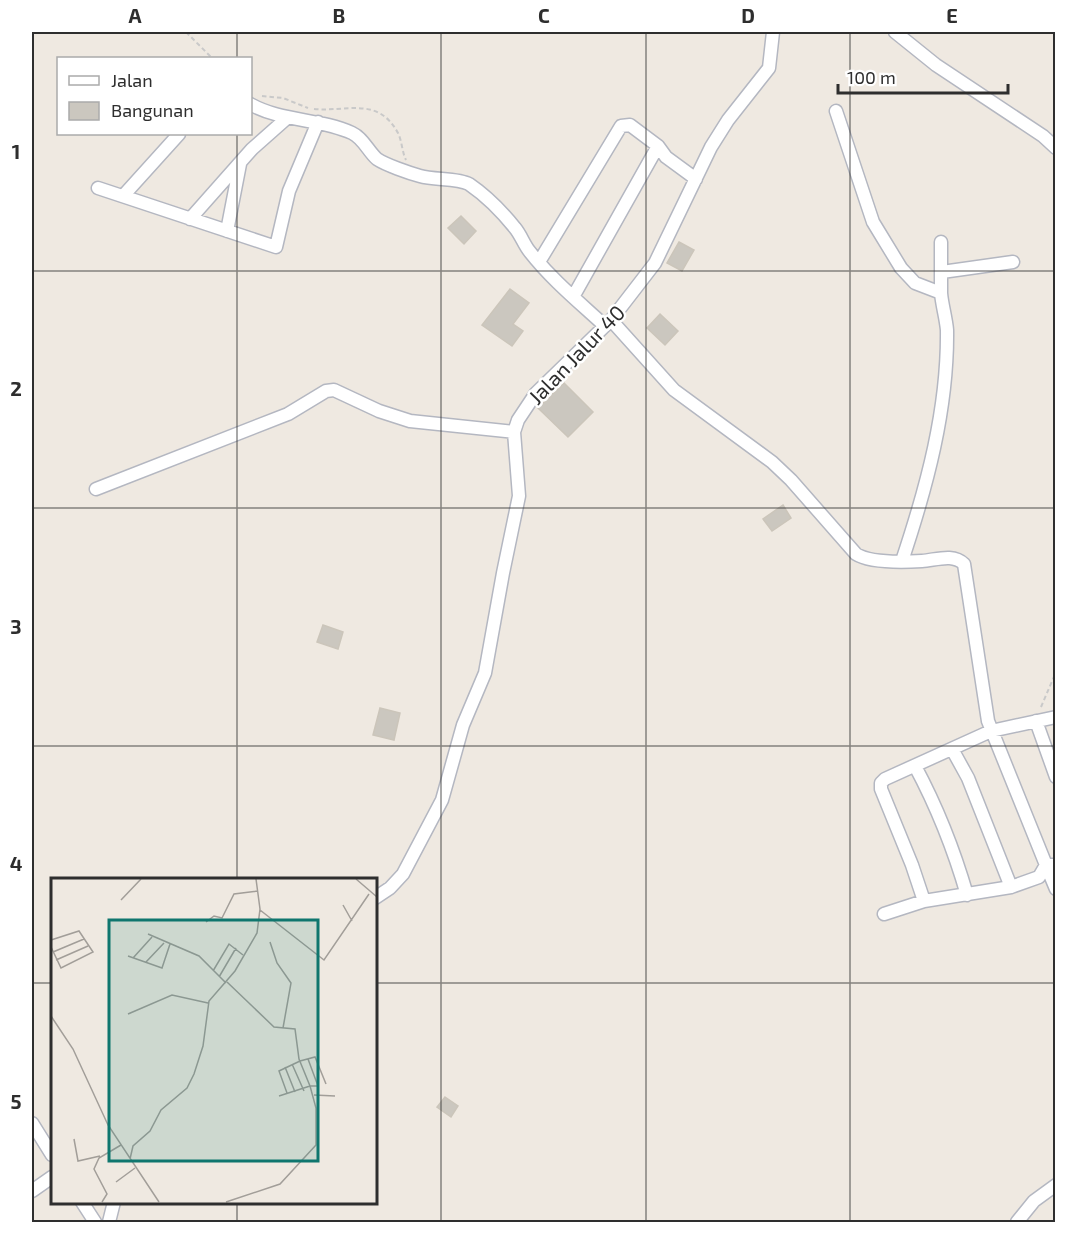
<svg xmlns="http://www.w3.org/2000/svg" width="1087" height="1254" font-family="'Exo 2',sans-serif">
<style>
.building{fill:#cbc7bf;stroke:#cbc5ba;stroke-width:1.5}
.lines{fill:none;stroke-linecap:round;stroke-linejoin:round}
.street-casing{stroke:#b4b7c1;stroke-width:15}
.path{stroke:#c9c9c9;stroke-width:2;stroke-dasharray:4.5 3;stroke-linecap:butt}
.street{stroke:#fff;stroke-width:12}
.grid{fill:none;stroke:#2e2e2e;stroke-width:1.5;stroke-opacity:0.55}
.labels{text-anchor:middle;dominant-baseline:central;stroke-width:5;stroke-linejoin:round;paint-order:stroke}
.street-label{font-size:21px;fill:#2e2e2e;stroke:#fff}
.inset-road{fill:none;stroke:#a29e99;stroke-width:1.5}
.view{fill:#0f766e;fill-opacity:0.15;stroke:#0f766e;stroke-width:3}
.inset-edge{fill:none;stroke:#2e2e2e;stroke-width:3}
.neatline{fill:none;stroke:#2e2e2e;stroke-width:2}
.grid-label{font-size:20px;text-anchor:middle;font-weight:bold;fill:#2e2e2e}
</style>
<rect width="100%" height="100%" fill="#efe9e1"/>
<!-- building -->
<path class="building" d="M461,216L476,231L464,244L448,228Z
M679,242L694,250L682,271L667,263Z
M510,289L529,303L513,324L523,331L512,346L482,325Z
M660,314L678,331L665,345L647,328Z
M564,383L593,412L568,437L538,408Z
M783,505L791,518L772,531L763,519Z
M323,625L343,632L338,649L317,642Z
M380,708L400,713L394,740L373,735Z
M445,1097L458,1106L451,1117L437,1107Z"/>
<g class="lines">
<defs>
<path id="street" d="M895,32L936,65L1043,136L1056,148
M250,104C282,122 319,118 352,133C363,138 368,151 377,159C386,165 409,173 420,176C434,180 458,178 469,184C485,195 503,213 515,228C521,235 524,245 530,252C552,280 579,302 605,326
M836,111L873,222L901,268L915,283L941,293C942,305 946,318 947,330C948,409 927,486 902,561
M98,188L276,247L289,191L318,122
M123,196L179,134
M190,219L252,149L287,118
M227,231L240,164
M539,262L621,126L630,125L658,146L666,157L696,179
M942,272L1013,262
M941,293V242
M573,297L658,146
M611,320L674,390L772,462L791,480L856,554C870,563 905,562 922,561C936,560 953,553 964,564L988,721L1046,865L1039,877L1011,887L924,901L884,914
M96,489L288,414L326,391L334,390L379,411L410,421L514,432
M1036,721L1056,777
M952,749L968,778L1011,887
M915,766C937,807 954,850 967,895
M1056,865H1046L1056,889
M375,898L390,888L403,874L442,800L463,725L485,673L503,573L519,496L514,432L518,420L536,393L611,320L655,263L711,147L728,120L769,68L773,32
M924,901L912,865L881,789V783L885,779L991,731L1056,717
M32,1123L52,1155
M32,1191L52,1177
M82,1202L95,1222
M109,1222L114,1202
M1017,1222L1034,1201L1056,1185"/>
</defs>
<!-- street casing -->
<use href="#street" class="street-casing"/>
<!-- path -->
<path class="path" d="M186,32L212,58
M262,96L283,98L308,108
M314,109C347,112 378,96 398,133C402,141 402,152 406,160
M1041,707L1056,672"/>
<!-- street -->
<use href="#street" class="street"/>
</g>
<!-- grid -->
<path class="grid" d="M237,32V58M441,32V1222M646,32V1222M850,32V1222M237,134V879M32,271H1056M32,508H1056M32,746H1056M32,983H52M375,983H1056M237,1202V1222"/>
<g class="labels">
<!-- street labels -->
<g class="street-label">
<text transform="translate(576 354) rotate(-46)">Jalan Jalur 40</text>
</g>
</g>
<!-- overview -->
<g transform="translate(51 878)">
<rect width="326" height="326" fill="#efe9e1"/>
<path class="inset-road" d="M305,1L326,19M70,22L90,1M292,27L301,43M209,32L273,82L318,16M155,44L163,38L171,40L183,16L207,13M97,56L148,78L175,105M0,62L28,53L42,74L10,90L0,69M219,64L226,85L240,105L232,150M2,74L33,61M77,78L111,90L119,66M82,80L101,59M5,82L37,68M95,84L113,65M162,93L178,66L192,77M168,99L185,70M176,104L223,149L244,151L248,181L259,208L228,218M77,136L121,117L157,125M0,138L22,171L57,247L108,324M241,186L253,213M234,189L244,214M236,215L228,193L249,183L264,179L275,206M263,217L284,218M23,261L27,283L49,278M79,281L82,268L99,253L110,232L136,210L143,196L152,168L158,123L184,93L206,55L209,31L205,1M65,304L84,290M51,324L56,316L43,291L48,280L70,267M175,324L229,306L265,267V230L259,208H267L257,181"/>
<path class="view" d="M58,42H267V283H58Z"/>
<rect width="326" height="326" class="inset-edge"/>
</g>
<!-- border -->
<rect width="1087" height="1254" fill="none" stroke="#ffffff" stroke-width="66"/>
<!-- legend -->
<rect x="57" y="57" width="195" height="78" fill="#ffffff" stroke="#ababab" stroke-width="1.5"/>
<rect x="69" y="76" width="30" height="9" fill="#ffffff" stroke="#ababab" stroke-width="1.5"/>
<text x="111" y="87" font-size="18" fill="#2e2e2e">Jalan</text>
<rect x="69" y="102" width="30" height="18" fill="#cbc7bf" stroke="#ababab" stroke-width="1.5"/>
<text x="111" y="117" font-size="18" fill="#2e2e2e">Bangunan</text>
<!-- scale -->
<path d="M838 84v9h170v-9" fill="none" stroke="#2e2e2e" stroke-width="3"/>
<text x="847" y="84" font-size="18" fill="#2e2e2e" stroke="#ffffff" stroke-width="4.5" paint-order="stroke">100 m</text>
<rect x="33" y="33" width="1021" height="1188" class="neatline"/>
<g class="grid-label">
<text x="135" y="23">A</text>
<text x="339" y="23">B</text>
<text x="544" y="23">C</text>
<text x="748" y="23">D</text>
<text x="952" y="23">E</text>
<text x="16" y="159">1</text>
<text x="16" y="396">2</text>
<text x="16" y="634">3</text>
<text x="16" y="871">4</text>
<text x="16" y="1109">5</text>
</g>
</svg>
